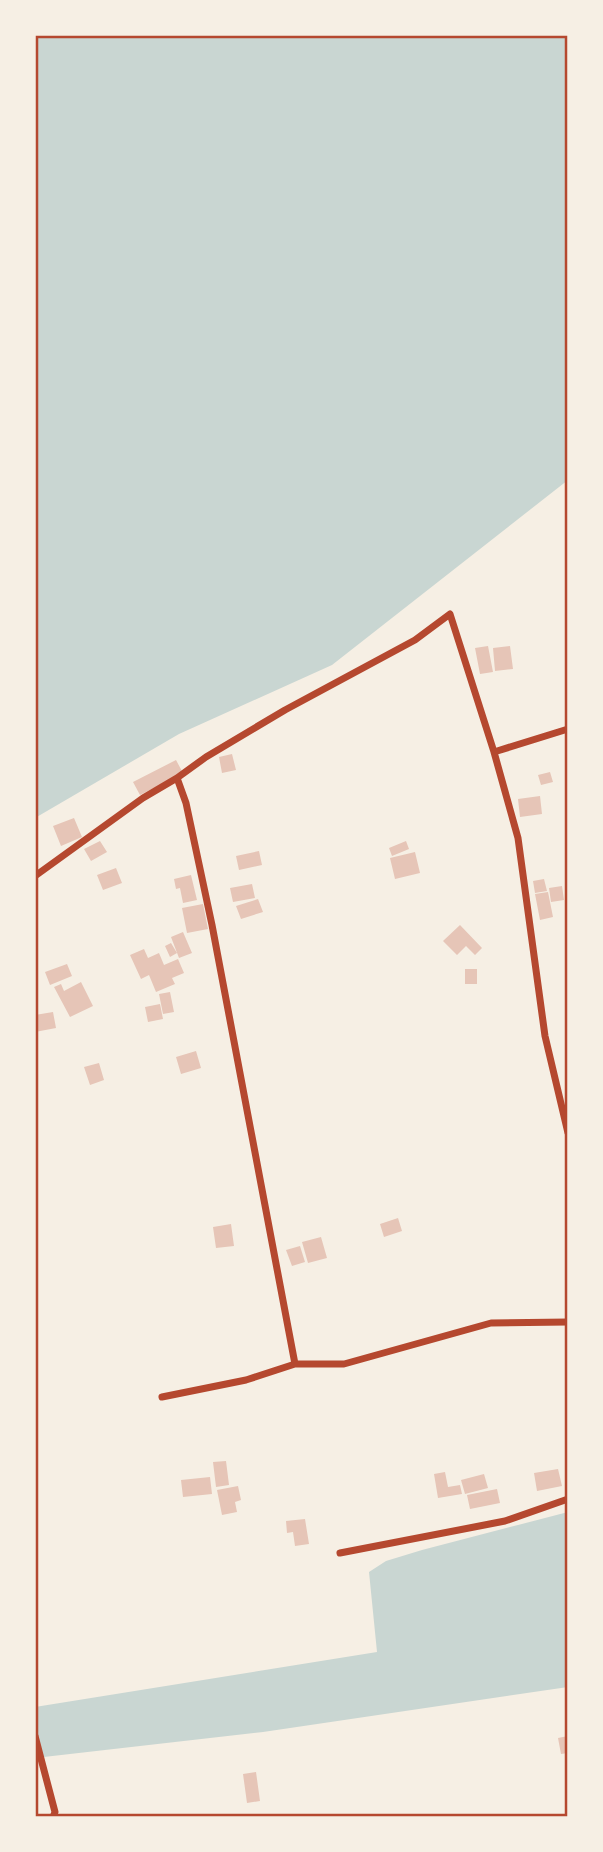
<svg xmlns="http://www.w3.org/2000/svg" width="603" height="1852" font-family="Signika,sans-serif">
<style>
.water{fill:#c9d6d2}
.building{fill:#e6c5b7}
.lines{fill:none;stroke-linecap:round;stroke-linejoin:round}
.minor{stroke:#b5482f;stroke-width:7}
.neatline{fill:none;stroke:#b5482f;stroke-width:2.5}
</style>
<rect width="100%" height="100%" fill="#f6efe4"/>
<!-- water -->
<path class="water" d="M35,35H568V480L332,665L179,734L35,818Z
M568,1512V1687L263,1732L35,1758V1707L377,1652L369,1572L386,1561L422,1550Z"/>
<!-- building -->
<path class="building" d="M488,646L493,672L480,674L475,648Z
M510,646L513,669L495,671L493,648Z
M232,754L236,770L222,773L219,757Z
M176,760L183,773L140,795L133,782Z
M550,772L553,782L541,785L538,775Z
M540,796L542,814L520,817L518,799Z
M74,818L82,837L61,846L53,826Z
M100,841L107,852L91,861L84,849Z
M406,841L409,849L392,856L389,848Z
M259,851L262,865L239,870L236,856Z
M415,852L420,873L395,879L390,858Z
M116,868L122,883L103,890L97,875Z
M191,875L197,900L183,903L180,888L176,889L174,879Z
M544,879L547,891L535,893L533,881Z
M252,884L255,898L233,902L230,888Z
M562,886L564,900L551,902L549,888Z
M548,892L553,917L540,920L535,894Z
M258,899L263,912L241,919L236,906Z
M203,904L208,929L187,933L182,908Z
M460,925L482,948L475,955L466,946L457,955L443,941Z
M183,932L192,953L179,958L171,937Z
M171,943L177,953L170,957L165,946Z
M144,949L148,958L159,953L164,965L178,959L184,973L172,978L175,984L156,992L149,975L141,979L130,955Z
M67,964L72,976L50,985L45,972Z
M465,969H477V984H465Z
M81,982L93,1006L70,1017L54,987L61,984L64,991Z
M170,992L174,1012L163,1014L159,994Z
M160,1004L163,1019L148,1022L145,1007Z
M53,1012L56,1028L35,1032V1015Z
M196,1051L201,1068L181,1074L176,1057Z
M99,1063L104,1080L90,1085L84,1067Z
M398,1218L402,1231L384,1237L380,1224Z
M231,1224L234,1246L216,1248L213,1227Z
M321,1237L327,1258L308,1263L302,1242Z
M300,1246L305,1262L292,1266L286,1250Z
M226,1461L229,1485L216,1487L213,1462Z
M558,1469L562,1486L537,1491L534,1473Z
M445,1472L448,1487L460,1485L462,1494L438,1498L434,1474Z
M484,1474L488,1488L465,1494L461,1480Z
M210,1477L212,1494L183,1497L181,1480Z
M238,1486L241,1500L235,1502L237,1512L222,1515L217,1490Z
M497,1489L500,1503L470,1509L467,1495Z
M305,1519L309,1544L295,1546L293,1532L287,1533L286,1521Z
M568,1736V1753L561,1754L558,1738Z
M256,1772L260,1801L247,1803L243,1774Z"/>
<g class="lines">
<!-- minor -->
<path class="minor" d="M494,752L568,729
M177,778L206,757L285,710L415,640L450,614L494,752L518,838L545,1036L568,1133
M35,876L143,798L177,778L186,803L212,925L295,1364
M162,1397L246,1380L295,1364H344L491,1323L568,1322
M340,1553L505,1521L568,1499
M35,1736L55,1812L53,1817"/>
</g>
<!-- border -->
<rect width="603" height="1852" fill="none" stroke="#f6efe4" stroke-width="74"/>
<rect x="37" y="37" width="529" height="1778" class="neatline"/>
</svg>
